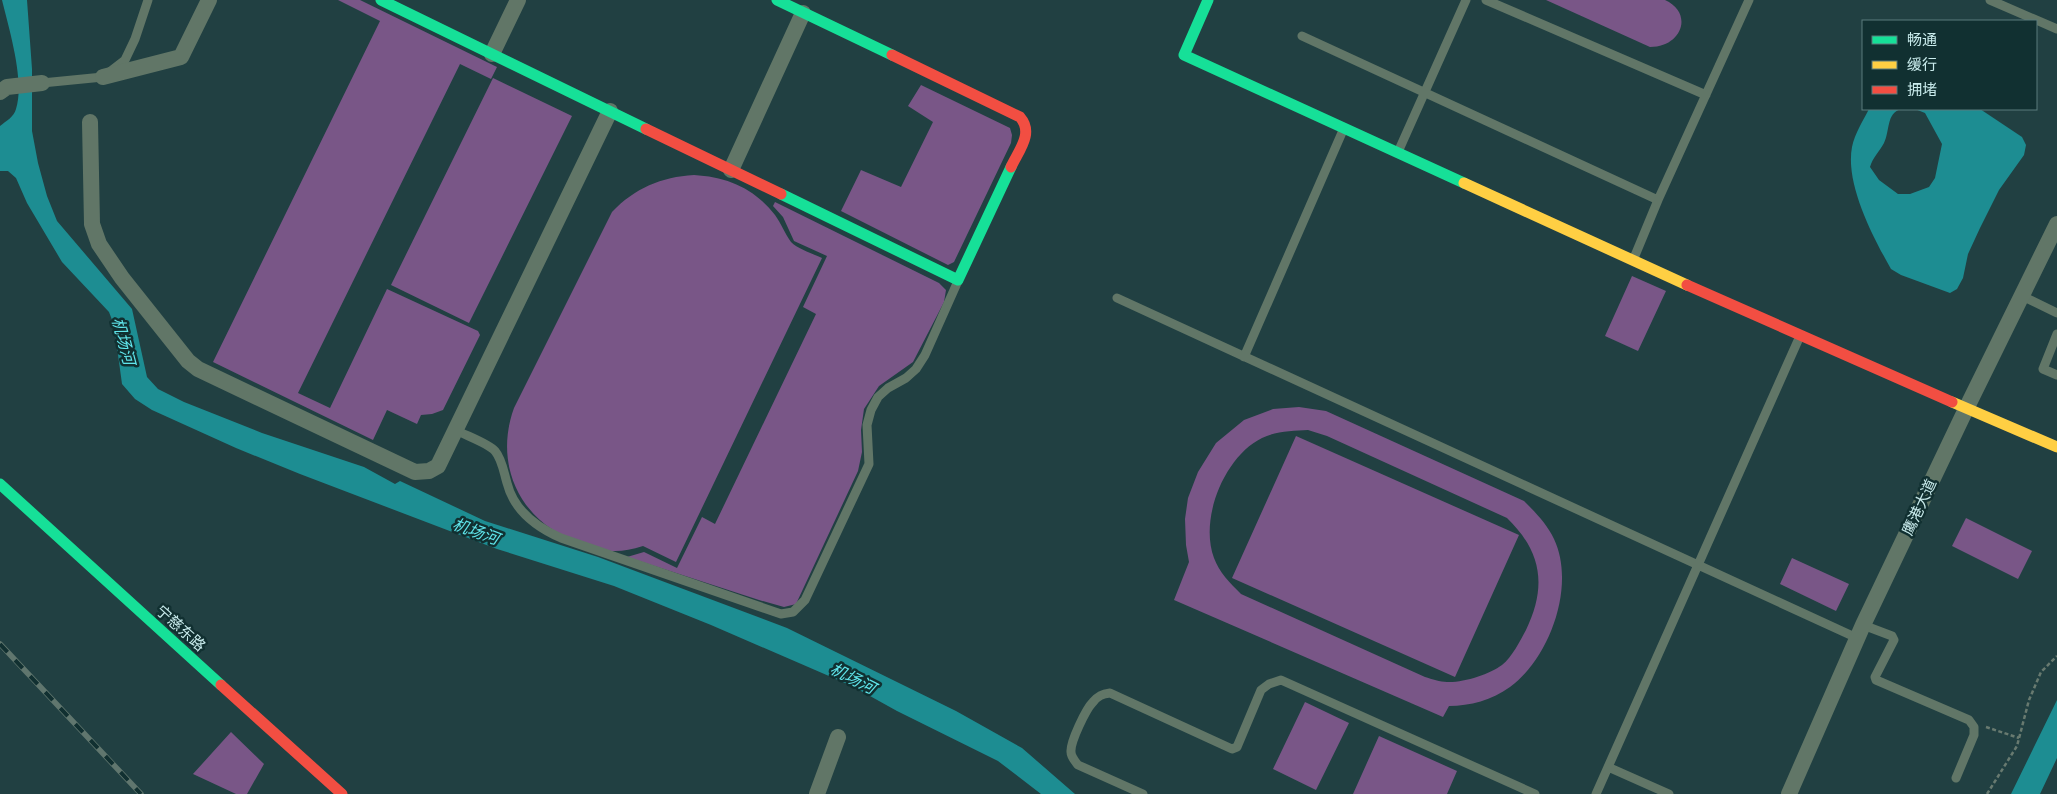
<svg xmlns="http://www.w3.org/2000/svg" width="2057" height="794" font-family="'Source Serif 4','Noto Sans SC',serif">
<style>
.green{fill:#795687;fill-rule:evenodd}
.water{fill:#1d8d92}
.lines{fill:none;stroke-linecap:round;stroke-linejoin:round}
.path{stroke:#687a70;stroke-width:2.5;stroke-dasharray:4 2.5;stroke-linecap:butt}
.lane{stroke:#617667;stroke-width:9}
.street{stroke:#617667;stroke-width:16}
.fast{stroke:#16e098;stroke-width:11}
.slow{stroke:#ffcf43;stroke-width:11}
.jam{stroke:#f24e42;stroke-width:11}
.rail-casing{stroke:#60766e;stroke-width:5.5}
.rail{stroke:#113031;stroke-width:4;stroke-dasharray:11;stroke-linecap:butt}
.labels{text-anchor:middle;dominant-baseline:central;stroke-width:5;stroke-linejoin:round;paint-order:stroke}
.street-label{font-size:15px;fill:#caeced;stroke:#113031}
.water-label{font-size:16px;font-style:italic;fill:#60e6ec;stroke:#113031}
</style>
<rect width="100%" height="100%" fill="#214042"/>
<!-- green -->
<path class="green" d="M338,0H360L497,67L491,79L460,64L298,393L330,408L387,289L478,331L480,335L443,410L432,414L421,415L417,424L387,410L373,440L213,362L380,21Z
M1546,0H1665C1694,13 1682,47 1650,47Z
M493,78L572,116L469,323L391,285Z
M921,85L1010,128L1012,135L1011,143L954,262L948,265L841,211L861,170L901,187L933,122L908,106Z
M694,175C727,177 754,188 775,215C781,223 785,234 791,242C798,249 813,254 822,258L676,562L643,546C618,554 604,552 580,543C521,523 493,466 514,408L612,212C635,188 661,177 694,175Z
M775,202L939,283L946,290L944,302L913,362L879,386L864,409L861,430L862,452L858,471L796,604L784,607L759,600L627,557L644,552L677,568L702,517L715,524L816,314L803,307L827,256L794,241L783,217L773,206Z
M1632,276L1666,291L1638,351L1605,336Z
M1299,407L1326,411L1524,501C1536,513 1547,524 1554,539C1576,585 1550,658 1510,687C1492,700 1470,706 1449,706L1443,717L1174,600L1189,562L1186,545L1185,519L1188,498L1198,472L1216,443L1244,420L1273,409ZM1308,430L1327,436L1507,518C1542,552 1547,586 1526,630C1520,641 1512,657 1502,665C1490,674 1463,683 1447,682C1440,682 1432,679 1425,677L1241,594C1230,583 1219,572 1214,558C1199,518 1225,456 1262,438C1276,431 1293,431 1308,430Z
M1296,436L1519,535L1455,677L1232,578Z
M1966,518L2032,551L2018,579L1952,546Z
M1792,558L1849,584L1836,611L1780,584Z
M1305,702L1349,723L1316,790L1273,769Z
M231,732L264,764L247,794H236L193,774Z
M1379,736L1457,771L1447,794H1353Z"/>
<!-- water -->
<path class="water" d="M2,0H27L32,69V131L38,163L47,196L57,221L132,309L147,377L158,389L184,402L262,433L364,467L395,484L400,481L485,521L598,557L787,628L956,711L1022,748L1075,794H1041L998,761L897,711L852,686L711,625L614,586L497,549L300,474L236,448L152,410L135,399L122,384L114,325L109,312L62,262L27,203L16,178L8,171H0V126C6,121 14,117 16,109C25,81 9,29 2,0Z
M1869,109H1901C1886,113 1890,132 1884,143C1879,152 1873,157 1870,167L1879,180L1898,194H1910L1929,187L1935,178L1942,144L1925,113L1915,109H1980L2022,137L2026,145L2024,155L1999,190L1980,228L1968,254L1963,278L1957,289L1950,293L1901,275L1891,269C1873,237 1845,184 1852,147C1855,133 1863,121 1869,109Z
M2057,700V758L2040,794H2011Z"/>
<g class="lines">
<!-- path -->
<path class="path" d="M1986,727L2019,738
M1987,794L2017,746L2029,700L2041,672L2057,656"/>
<!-- lane -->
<path class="lane" d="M1486,0L1706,95
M1990,0L2057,29
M1302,36L1658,200L1634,258
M42,83L103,77L125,60L135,39L148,0
M1398,152L1466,0
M1658,200L1749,0
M2022,296L2057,313
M1117,298L1857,638
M2057,334L2043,369L2057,375
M1244,357L1344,128
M454,429C464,435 488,443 495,451C502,459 504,473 507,483C514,511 536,527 561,538L781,614L793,612L805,600L869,464L867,425L871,410L878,397L888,388L906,378L916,369L925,355L958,281
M1863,625L1892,636L1894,640L1875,677L1876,680L1969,720L1974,727V735L1956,778
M1608,767L1669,794
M1143,794L1078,765C1075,761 1071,757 1071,752C1070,742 1086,709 1093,702C1098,696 1102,694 1110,693L1232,749L1237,747L1261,690L1269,684L1281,680L1535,794
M1596,794L1800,336"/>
<!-- street -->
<path class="street" d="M492,54L518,0
M103,77L181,57L209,0
M0,92L7,87L42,83
M90,122L92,224L99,244L122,278L188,361L198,369L415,472L429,471L438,466L610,111
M731,170L803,13
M817,794L838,737
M1789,794L1863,625L1967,407L2057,224"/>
<!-- fast -->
<path class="fast" d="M381,0L646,129
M777,0L892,55
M1208,0L1184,55L1464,183
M781,194L958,280L1011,167
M0,484L221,685"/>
<!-- slow -->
<path class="slow" d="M1464,183L1687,285
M1952,402L2057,447"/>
<!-- jam -->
<path class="jam" d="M892,55L1020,117C1034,133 1019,150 1011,167
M646,129L781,194
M1687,285L1952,402
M221,685L342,794"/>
<defs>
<path id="rail" d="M0,644L141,794"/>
</defs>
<!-- rail casing -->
<use href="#rail" class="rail-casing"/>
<!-- rail -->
<use href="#rail" class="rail"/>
</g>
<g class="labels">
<!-- street labels -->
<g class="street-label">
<text transform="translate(1919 507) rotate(-65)">鹰港大道</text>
<text transform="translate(181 628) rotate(42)">宁慈东路</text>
</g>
<!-- water labels -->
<g class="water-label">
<text transform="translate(124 341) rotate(75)">机场河</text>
<text transform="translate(476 531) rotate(20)">机场河</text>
<text transform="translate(853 678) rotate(27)">机场河</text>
</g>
</g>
<!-- legend -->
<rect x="1862" y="20" width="175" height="90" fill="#113031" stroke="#5b7b7c"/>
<rect x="1872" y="36" width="25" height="8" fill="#16e098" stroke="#5b7b7c"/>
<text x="1907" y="45" font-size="15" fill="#caeced">畅通</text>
<rect x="1872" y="61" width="25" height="8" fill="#ffcf43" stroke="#5b7b7c"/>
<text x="1907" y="70" font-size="15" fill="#caeced">缓行</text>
<rect x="1872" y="86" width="25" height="8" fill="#f24e42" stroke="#5b7b7c"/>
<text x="1907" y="95" font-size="15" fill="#caeced">拥堵</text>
</svg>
